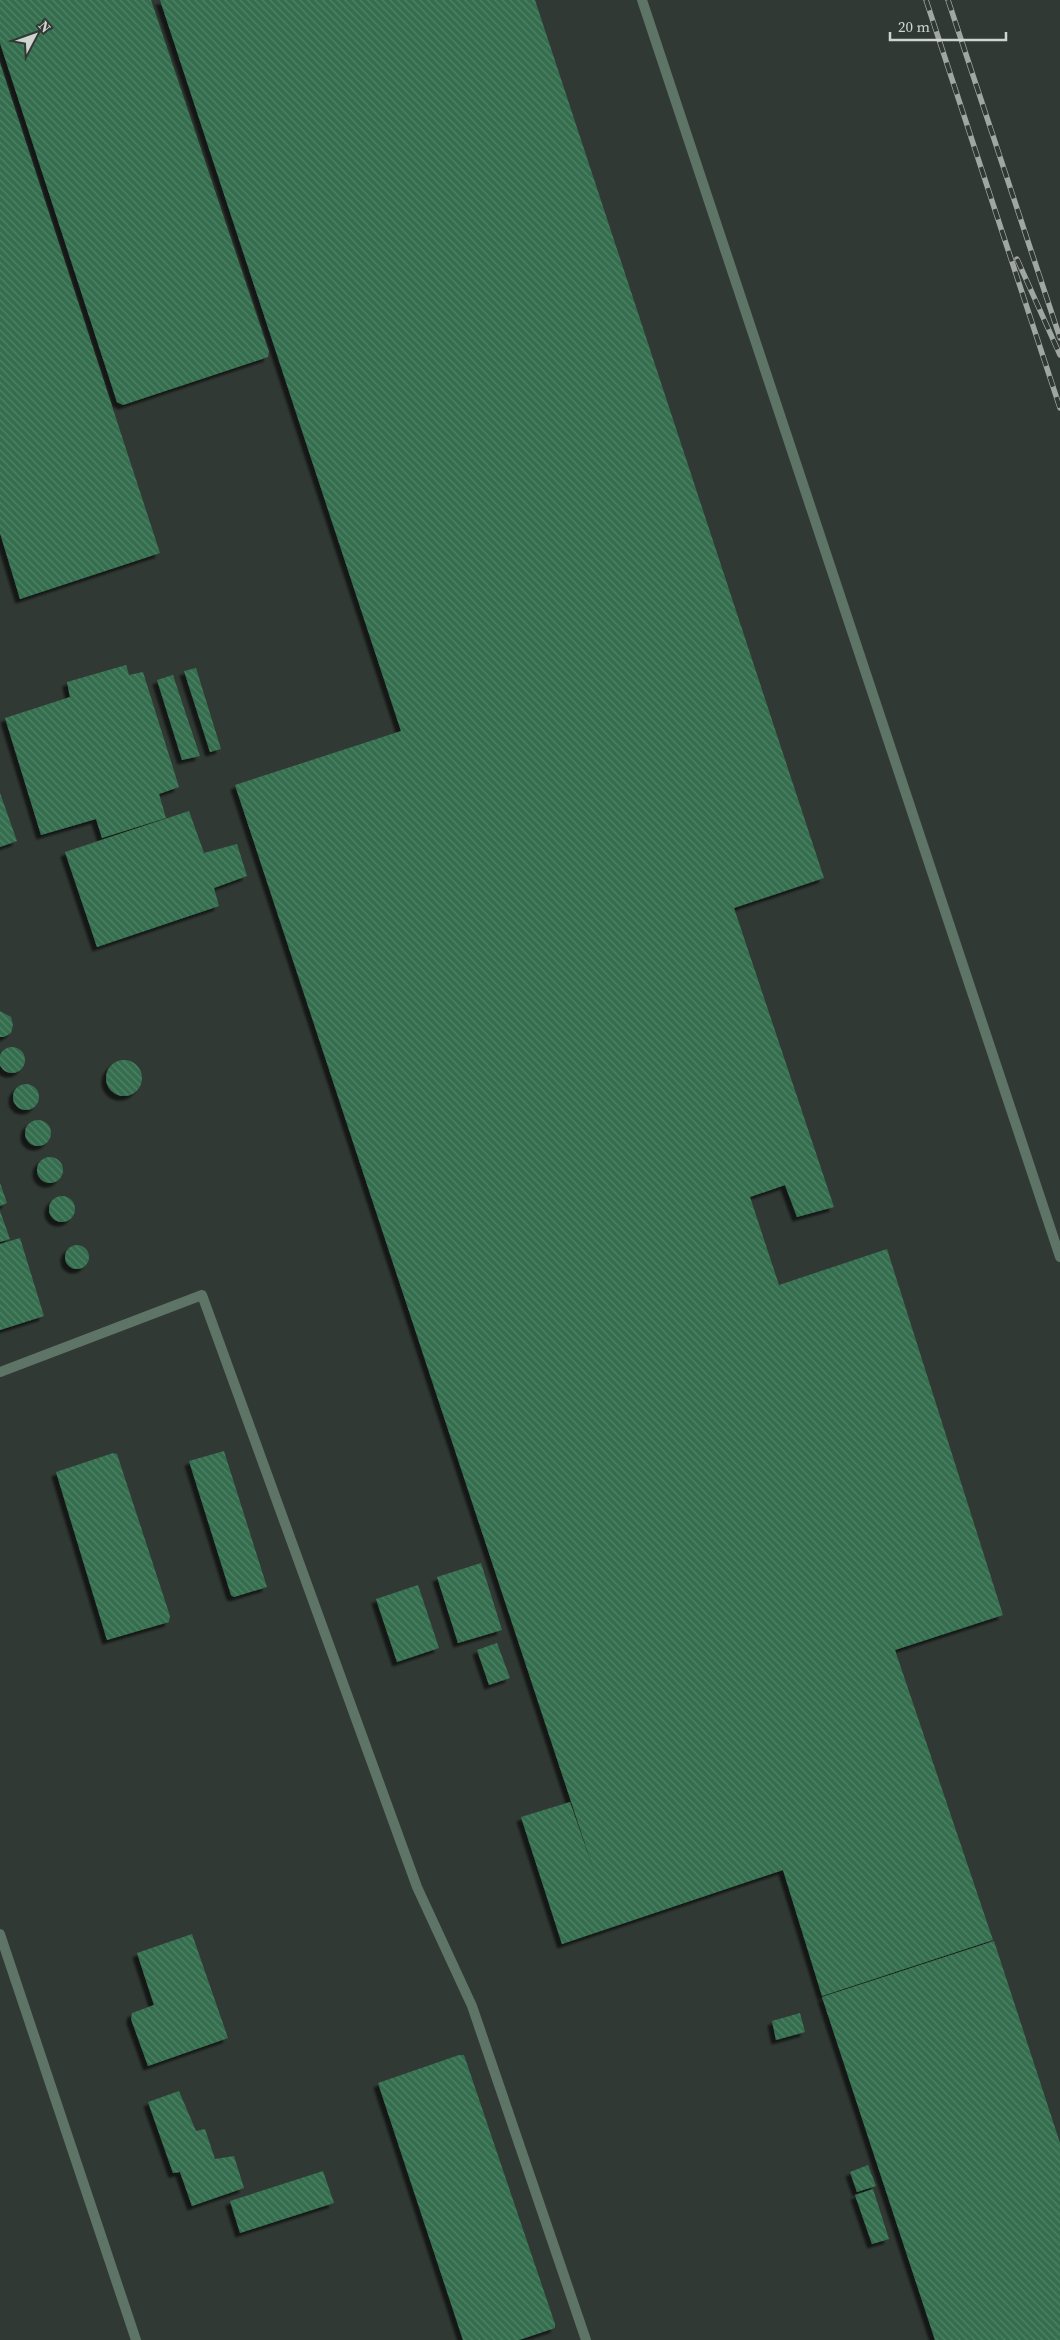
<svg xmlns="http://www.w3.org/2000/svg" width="1060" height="2340" font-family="'Source Serif 4',serif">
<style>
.building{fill:url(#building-back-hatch);filter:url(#shadow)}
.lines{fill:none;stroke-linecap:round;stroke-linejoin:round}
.service{stroke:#5d7466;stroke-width:10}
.rail-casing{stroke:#a0a6a2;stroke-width:5.5}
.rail{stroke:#313934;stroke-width:4;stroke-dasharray:11;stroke-linecap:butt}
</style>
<defs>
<pattern id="building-back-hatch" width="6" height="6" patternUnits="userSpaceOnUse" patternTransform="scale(1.25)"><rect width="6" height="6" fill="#356e4f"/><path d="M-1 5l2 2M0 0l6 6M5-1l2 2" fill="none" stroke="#518267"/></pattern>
<filter id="shadow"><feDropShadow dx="-4.5" dy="4.5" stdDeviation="1" flood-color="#0009"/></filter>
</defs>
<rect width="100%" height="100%" fill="#313934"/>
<!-- building -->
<path class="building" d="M0,0H151L269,352L268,357L123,405L117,402L0,43Z
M160,0H535L824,878L734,908L834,1207L797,1217L785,1185L750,1197L779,1285L887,1249L1003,1615L895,1650L993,1940L822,1996L783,1870L562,1944L521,1817L570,1802L594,1871L235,785L401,731Z
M0,63L160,553L20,599L0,533Z
M126,665L129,675L143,672L179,787L159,794L166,818L102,838L96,819L41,835L5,718L70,697L67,682Z
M196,668L221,749L210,752L184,671Z
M173,675L200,756L182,760L157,680Z
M0,793L17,841L0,847Z
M189,811L204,853L237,844L247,876L214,888L219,906L97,947L65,852Z
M0,1011L11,1017L13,1025L11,1033L4,1037H0Z
M-1 1060a13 13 0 1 1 26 0a13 13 0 1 1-26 0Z
M106 1078a18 18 0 1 1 36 0a18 18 0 1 1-36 0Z
M13 1097a13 13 0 1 1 26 0a13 13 0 1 1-26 0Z
M25 1133a13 13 0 1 1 26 0a13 13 0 1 1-26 0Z
M37 1170a13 13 0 1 1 26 0a13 13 0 1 1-26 0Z
M0,1183L7,1203L0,1206Z
M49 1209a13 13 0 1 1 26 0a13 13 0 1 1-26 0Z
M0,1211L10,1239L0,1242Z
M20,1238L44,1316L0,1330V1244Z
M65 1257a12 12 0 1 1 24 0a12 12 0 1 1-24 0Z
M224,1451L267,1587L234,1597L231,1595L189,1461Z
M113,1453L117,1454L170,1616L169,1622L107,1640L56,1472Z
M481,1563L502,1630L458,1643L437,1577Z
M418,1585L439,1648L397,1662L376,1599Z
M497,1643L510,1678L489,1685L477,1650Z
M192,1934L228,2038L148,2066L131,2019L132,2013L154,2005L137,1953Z
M994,1941L1060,2143V2340H935L822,1997Z
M800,2013L805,2032L776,2040L772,2021Z
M459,2055H464L555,2324V2328L519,2340H463L378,2083Z
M179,2091L196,2131L205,2129L215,2159L234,2156L244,2188L192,2206L180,2172L173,2173L148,2102Z
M868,2165L876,2186L857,2192L850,2172Z
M323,2171L334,2203L240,2233L230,2201Z
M873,2189L889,2239L872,2244L855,2195Z"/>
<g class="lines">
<!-- service -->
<path class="service" d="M642,0L1060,1257
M0,1372L202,1295L417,1887L472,2006L586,2340
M0,1934L136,2340"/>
<defs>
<path id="rail" d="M926,0L1060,408
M948,0L1060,338
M1017,259L1060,355"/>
</defs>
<!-- rail casing -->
<use href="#rail" class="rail-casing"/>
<!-- rail -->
<use href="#rail" class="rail"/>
</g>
<!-- north arrow -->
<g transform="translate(35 35) rotate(49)" stroke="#313934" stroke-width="4" paint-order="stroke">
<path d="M0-4L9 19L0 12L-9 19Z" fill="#cfd4d1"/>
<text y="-8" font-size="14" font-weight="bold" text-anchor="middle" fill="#cfd4d1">N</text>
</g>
<!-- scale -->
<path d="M890 32v8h116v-8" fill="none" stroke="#cfd4d1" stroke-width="2.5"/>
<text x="898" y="32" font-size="15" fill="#cfd4d1" stroke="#313934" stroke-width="4" paint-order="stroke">20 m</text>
</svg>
